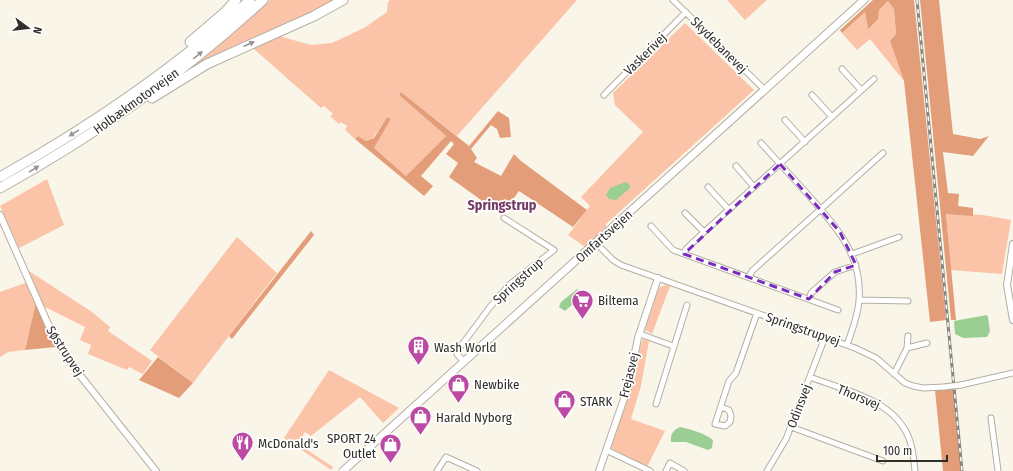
<svg xmlns="http://www.w3.org/2000/svg" width="1013" height="471" font-family="'Fira Sans Condensed',sans-serif">
<style>
.green{fill:#fbc3a7}
.forest{fill:#e49d79}
.water{fill:#9ace93}
.lines{fill:none;stroke-linecap:round;stroke-linejoin:round}
.minor-casing{stroke:#b2afa3;stroke-width:7}
.tertiary-casing{stroke:#b2afa3;stroke-width:8}
.secondary-casing{stroke:#b2afa3;stroke-width:9}
.motorway-casing{stroke:#b2afa3;stroke-width:11}
.minor{stroke:#fff;stroke-width:5}
.tertiary{stroke:#fff;stroke-width:6}
.secondary{stroke:#fff;stroke-width:7}
.motorway{stroke:#fff;stroke-width:9}
.rail-casing{stroke:#89867e;stroke-width:3}
.rail{stroke:#fff;stroke-width:1.5;stroke-dasharray:4.5;stroke-linecap:butt}
.minor-bridge-casing{stroke:#b2afa3;stroke-width:7;stroke-linecap:butt}
.minor-bridge{stroke:#fff;stroke-width:5}
.oneway{fill:#989694}
.marked{fill:none;stroke:#7b2cbf;stroke-width:3;stroke-dasharray:8 5;stroke-linejoin:round}
.labels{text-anchor:middle;dominant-baseline:central;stroke-width:3.5;stroke-linejoin:round;paint-order:stroke}
.street-label{font-size:13px;fill:#302e29;stroke:#fff}
.poi-label{font-size:13px;fill:#302e29;stroke:#fff;text-anchor:start}
.neighbourhood-label{font-size:14px;font-weight:bold;fill:#753b67;stroke:#fff}
</style>
<rect width="100%" height="100%" fill="#f9f6e9"/>
<!-- green -->
<path class="green" d="M270,0H339L177,78L212,51Z
M390,0H577L457,136L401,92L399,95L446,136L406,176L374,148L391,119L387,117L373,138L366,141L358,136L355,139L345,130L347,126L341,122L339,124L330,116L333,114L324,106L321,108L255,50L253,46L279,36L311,45L332,43L364,28L387,12L388,2Z
M727,0H767L745,20Z
M888,1L894,9L896,34L890,41L904,81L870,39L857,50L842,33L865,12L868,28L879,10Z
M685,23L754,90L606,224V228L585,247L568,235L590,206L581,197L643,132L615,105L613,93Z
M47,179L64,225L19,248L0,206Z
M946,213L983,215L1011,220L1002,274L951,270Z
M237,237L277,273L193,383L150,350Z
M29,271L92,312L110,327L108,331L152,361L143,374L129,367L127,370L88,354L91,345L80,340L85,327L43,306Z
M28,282L36,302L25,350L8,352L0,357V292Z
M666,285L670,286L652,334L645,330L658,290L660,287Z
M643,339L649,341L641,386L631,419L665,431L647,467L611,448L632,385L638,353Z
M329,370L399,408L383,423L360,397L311,436L305,432L298,444L333,467L331,470L284,438Z"/>
<!-- forest -->
<path class="forest" d="M873,0H914L946,320L930,322L904,81L890,41L896,34L894,9L888,1L879,10L878,19L868,29L865,12L842,33L840,30Z
M920,0H939L953,134L980,139L989,136L973,156L943,152L948,193L959,194L958,206L973,208V216L946,214L956,320H951Z
M401,92L469,146L498,111L509,118L511,137L500,138L497,129L491,125L471,149L477,158L474,162L501,176L514,154L521,161L587,210L573,227L519,191L502,215L449,177L458,163L446,154L454,144L451,141L421,176L433,186L424,196L355,139L358,136L366,141L374,138L387,117L391,119L374,148L406,176L446,136L399,95Z
M311,231L314,235L232,339L229,336Z
M36,302L56,347L25,350Z
M158,357L193,383L179,398L139,380Z
M953,388L961,471H943L935,390Z"/>
<!-- water -->
<path class="water" d="M626,182L630,185V188L616,200L609,199L606,195L610,188Z
M577,289L582,292V296L565,311L559,307L561,302Z
M987,315L988,317L990,331L987,337L963,338L955,334L954,321Z
M681,427C692,430 704,433 713,440L712,448L708,450L686,442H671C670,434 674,429 681,427Z"/>
<g class="lines">
<defs>
<path id="minor" d="M673,0L765,90
M842,69L861,90
M604,95L686,12
M812,95L832,117
M785,120L805,142
M761,143C777,161 794,179 810,197C837,228 863,256 859,301C858,316 852,330 847,345
M736,166L754,187
M708,187L729,210
M685,213L704,232
M651,226L673,250L838,310
M596,243L613,260L621,265L855,348L876,358L905,383L913,386L923,388L944,387
M684,254L686,249L704,232L874,79
M852,254L899,237
M749,277L752,271L883,153
M809,299L811,293L835,272L856,265
M859,300L908,301
M640,334L673,346
M907,348L927,343
M464,362L457,354L458,350L490,307L509,285L554,250L504,218
M894,374L907,348L908,336
M810,377C845,391 896,399 910,441C913,450 914,461 915,471
M961,385L1013,373
M656,404L687,305
M721,407L729,410L731,416L730,422L725,426L715,424L729,381L736,373L757,313
M991,418L998,471
M791,427L883,461
M606,450L650,471
M437,471L446,457L477,471
M666,471L670,463L684,471
M767,471L786,439L825,337"/>
<path id="tertiary" d="M0,215L55,340L75,369L156,471
M1013,244L1007,285L1013,320
M599,471L628,387L638,338L658,278"/>
<path id="secondary" d="M343,471L864,0"/>
<path id="motorway" d="M190,42L224,13L236,0
M152,98L207,64L314,16L343,0
M0,177C89,127 175,69 250,0
M0,188C94,136 184,73 263,0"/>
</defs>
<!-- minor casing -->
<use href="#minor" class="minor-casing"/>
<!-- tertiary casing -->
<use href="#tertiary" class="tertiary-casing"/>
<!-- secondary casing -->
<use href="#secondary" class="secondary-casing"/>
<!-- motorway casing -->
<use href="#motorway" class="motorway-casing"/>
<!-- minor -->
<use href="#minor" class="minor"/>
<!-- tertiary -->
<use href="#tertiary" class="tertiary"/>
<!-- secondary -->
<use href="#secondary" class="secondary"/>
<!-- motorway -->
<use href="#motorway" class="motorway"/>
<defs>
<path id="rail" d="M917,0L962,471"/>
</defs>
<!-- rail casing -->
<use href="#rail" class="rail-casing"/>
<!-- rail -->
<use href="#rail" class="rail"/>
<defs>
<path id="minor-bridge" d="M944,387L961,385"/>
</defs>
<!-- minor-bridge casing -->
<use href="#minor-bridge" class="minor-bridge-casing"/>
<!-- minor-bridge -->
<use href="#minor-bridge" class="minor-bridge"/>
</g>
<!-- one-way arrows -->
<defs><path id="oneway-solid" d="M-6-.8H1V-3.2L6.5 0L1 3.2V.8H-6Z"/></defs>
<g class="oneway">
<use href="#oneway-solid" transform="translate(249 44) rotate(-24)"/>
<use href="#oneway-solid" transform="translate(198 55) rotate(-39)"/>
<use href="#oneway-solid" transform="translate(74 133) rotate(148)"/>
<use href="#oneway-solid" transform="translate(34 169) rotate(-32)"/>
</g>
<!-- marked area -->
<path class="marked" d="M780,164L840,232L856,265L835,272L809,299L684,254Z"/>
<!-- icons -->
<defs>
<symbol id="supermarket-pin" viewBox="-11 -11 22 30"><path d="M0 17L-7.5 6A9.5 9.5 0 1 1 7.5 6Z" fill="#bc49a3" stroke="#fff"/><path d="M-6-5.5h2.5l.6 2H6L4.5 2H-2.5L-4.4-4H-6ZM-1.5 3.2a1.3 1.3 0 1 0 .1 0ZM3 3.2a1.3 1.3 0 1 0 .1 0Z" fill="#fff"/></symbol>
<symbol id="building-pin" viewBox="-11 -11 22 30"><path d="M0 17L-7.5 6A9.5 9.5 0 1 1 7.5 6Z" fill="#bc49a3" stroke="#fff"/><path d="M-4-6H4V6H1V3H-1V6H-4ZM-2.5-4.3h1.7v1.8h-1.7ZM.8-4.3h1.7v1.8H.8ZM-2.5-1h1.7V.8h-1.7ZM.8-1h1.7V.8H.8Z" fill="#fff"/></symbol>
<symbol id="shop-pin" viewBox="-11 -11 22 30"><path d="M0 17L-7.5 6A9.5 9.5 0 1 1 7.5 6Z" fill="#bc49a3" stroke="#fff"/><path d="M-5-2.5h2.3a2.7 3.5 0 0 1 5.4 0H5L5.5 6h-11ZM-1.5-2.5h3a1.5 2.3 0 0 0-3 0Z" fill="#fff"/></symbol>
<symbol id="restaurant-pin" viewBox="-11 -11 22 30"><path d="M0 17L-7.5 6A9.5 9.5 0 1 1 7.5 6Z" fill="#bc49a3" stroke="#fff"/><path d="M-5-6h1v4h1v-4h1v4h1v-4h1v5L-1.5 .5V6h-2V.5L-5-1ZM5-6V6H3V1.5H1.5Q1.5-4 5-6Z" fill="#fff"/></symbol>
</defs>
<g fill-rule="evenodd">
<use href="#supermarket-pin" x="570" y="288" width="25" height="34"/>
<use href="#building-pin" x="406" y="334" width="25" height="34"/>
<use href="#shop-pin" x="446" y="372" width="25" height="34"/>
<use href="#shop-pin" x="552" y="388" width="25" height="34"/>
<use href="#shop-pin" x="408" y="404" width="25" height="34"/>
<use href="#restaurant-pin" x="230" y="430" width="25" height="34"/>
<use href="#shop-pin" x="378" y="432" width="25" height="34"/>
</g>
<g class="labels">
<!-- street labels -->
<g class="street-label">
<text transform="translate(719 45) rotate(45)">Skydebanevej</text>
<text transform="translate(645 54) rotate(-45)">Vaskerivej</text>
<text transform="translate(136 101) rotate(-36)">Holbækmotorvejen</text>
<text transform="translate(604 236) rotate(-42)">Omfartsvejen</text>
<text transform="translate(518 281) rotate(-42)">Springstrup</text>
<text transform="translate(803 329) rotate(19)">Springstrupvej</text>
<text transform="translate(65 351) rotate(57)">Søstrupvej</text>
<text transform="translate(629 375) rotate(-76)">Frejasvej</text>
<text transform="translate(859 397) rotate(23)">Thorsvej</text>
<text transform="translate(799 406) rotate(-69)">Odinsvej</text>
</g>
<!-- poi labels -->
<g class="poi-label">
<text x="598" y="300">Biltema</text>
<text x="434" y="347">Wash World</text>
<text x="474" y="384">Newbike</text>
<text x="580" y="401">STARK</text>
<text x="436" y="417">Harald Nyborg</text>
<text x="376" y="438" text-anchor="end">SPORT 24<tspan x="376" dy="15">Outlet</tspan></text>
<text x="258" y="443">McDonald's</text>
</g>
<!-- neighbourhood labels -->
<g class="neighbourhood-label">
<text x="502" y="205">Springstrup</text>
</g>
</g>
<!-- north arrow -->
<g transform="translate(28 28) rotate(105)" stroke="#ffffff" stroke-width="3" paint-order="stroke">
<path d="M0-3L7 15L0 10L-7 15Z" fill="#302e29"/>
<text y="-6" font-size="11" font-weight="bold" text-anchor="middle" fill="#302e29">N</text>
</g>
<!-- scale -->
<path d="M877 455v6h70v-6" fill="none" stroke="#302e29" stroke-width="2"/>
<text x="883" y="455" font-size="12" fill="#302e29" stroke="#ffffff" stroke-width="3" paint-order="stroke">100 m</text>
</svg>
